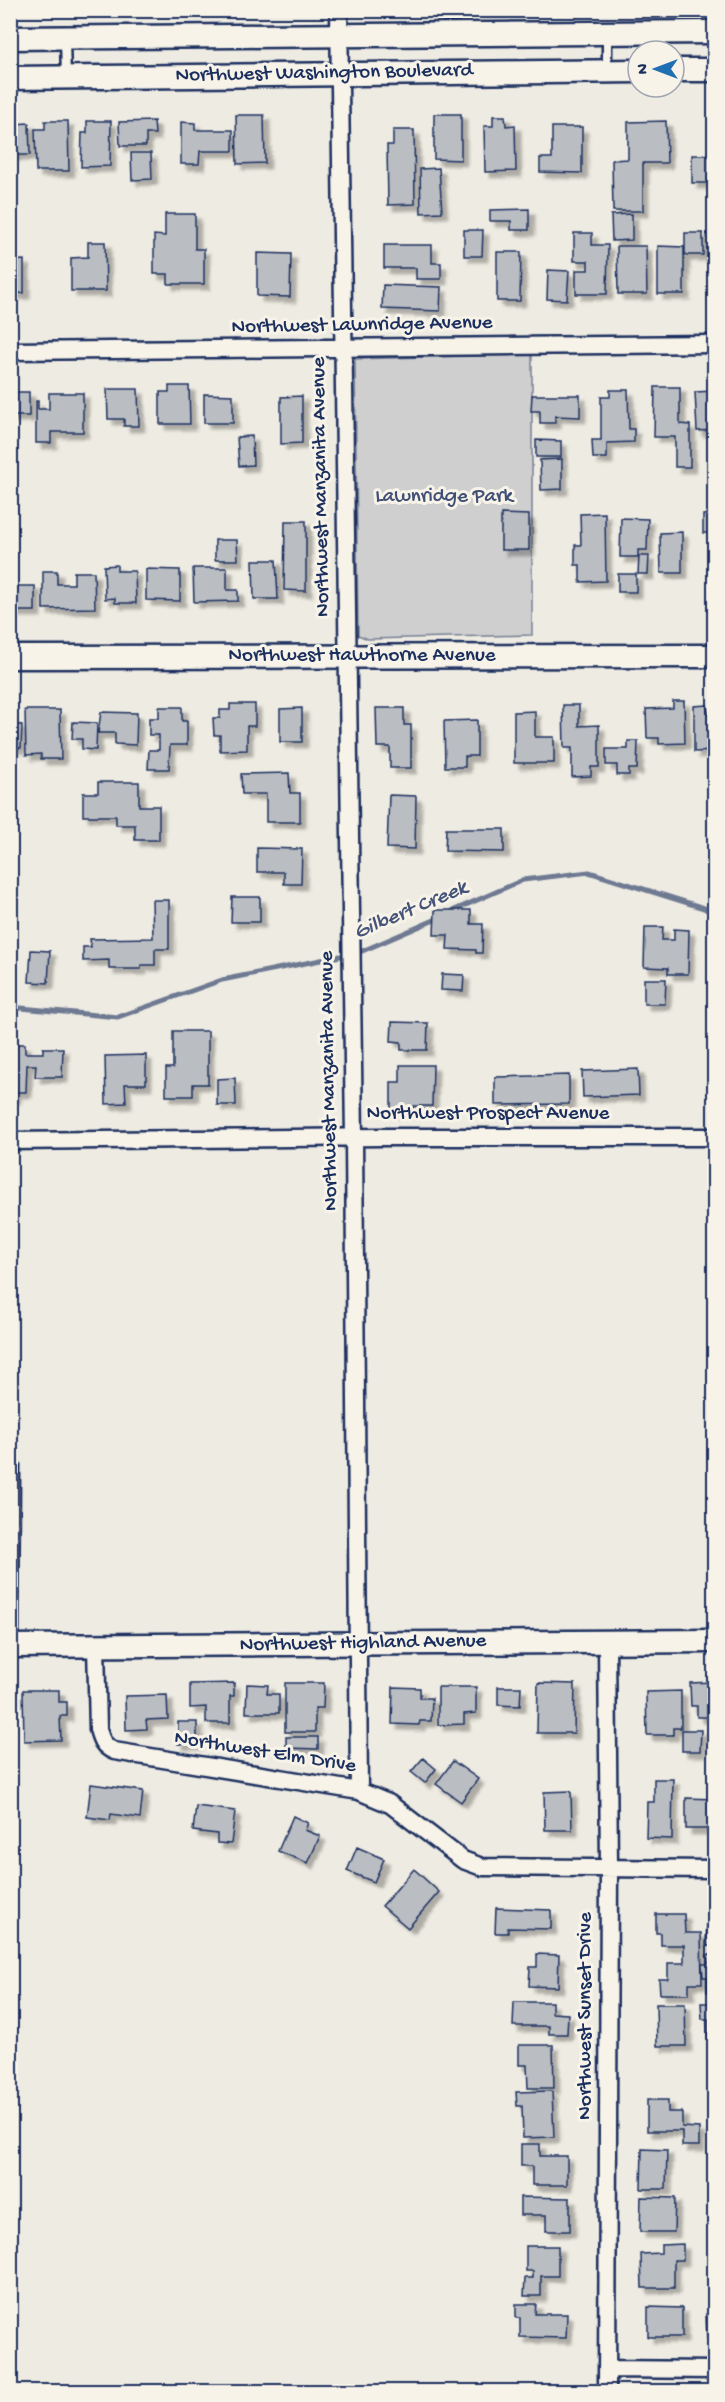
<svg xmlns="http://www.w3.org/2000/svg" width="725" height="2402" font-family="'Gochi Hand',sans-serif">
<style>
.green{fill:#cfcfcf;stroke:#757f96;stroke-width:1.5}
.lines{fill:none;stroke-linecap:round;stroke-linejoin:round}
.stream{stroke:#6e7992;stroke-width:5}
.building{fill:#babdc2;stroke:#1b2f5e;stroke-width:1.5;filter:url(#shadow)}
.lane-casing{stroke:#1b2f5e;stroke-width:13}
.street-casing{stroke:#1b2f5e;stroke-width:21}
.secondary-casing{stroke:#1b2f5e;stroke-width:27}
.lane{stroke:#f7f3e8;stroke-width:8}
.street{stroke:#f7f3e8;stroke-width:16}
.secondary{stroke:#f7f3e8;stroke-width:22}
.labels{text-anchor:middle;dominant-baseline:central;stroke-width:6;stroke-linejoin:round;paint-order:stroke}
.street-label{font-size:21px;fill:#1b2f5e;stroke:#f7f3e8}
.park-label{font-size:21px;fill:#3f4f75;stroke:#f7f3e8}
.water-label{font-size:22px;font-style:italic;fill:#455478;stroke:#f7f3e8}
</style>
<defs>
<filter id="shadow"><feDropShadow dx="5.5" dy="5.5" stdDeviation="1.5" flood-color="#0004"/></filter>
</defs>
<rect width="100%" height="100%" fill="#eeebe2"/>
<filter id="ink" filterUnits="userSpaceOnUse"><feTurbulence type="fractalNoise" baseFrequency=".0167" numOctaves="2"/><feDisplacementMap in="SourceGraphic" scale="12" xChannelSelector="R" yChannelSelector="G"/><feConvolveMatrix kernelMatrix="1 2 1 2 8 2 1 2 1" color-interpolation-filters="sRGB"/></filter>
<g filter="url(#ink)">
<!-- green -->
<path class="green" d="M532,354V635L368,639L358,635L355,359Z"/>
<g class="lines">
<!-- stream -->
<path class="stream" d="M450,912L523,880L589,872L704,908L714,914
M10,1007L118,1017L222,980L360,952L439,918"/>
</g>
<!-- building -->
<path class="building" d="M434,114H461V160L434,159Z
M236,115H264L265,163L237,164Z
M493,116H505L506,126L515,125L516,171L485,172L484,126H493Z
M45,121H68L69,171H36L35,129H45Z
M87,121H111L110,166L81,167L82,133H87Z
M154,121L155,134H146V146H120L119,122Z
M666,121L667,163H643V211H613L612,160L628,159V122Z
M181,122L195,123V130H233V151H200L199,164H181Z
M29,123L30,155H10V130H13V124Z
M552,127H582V173L540,172V158H552Z
M393,130H414L415,204L388,205L387,145H393Z
M131,153H151L152,179L132,180Z
M692,155H714V178H709V183H692Z
M439,168L442,212L421,213L420,169Z
M529,209V230H511V221H490V210Z
M165,214H195V249H204V284H168V274H154V235L165,236Z
M632,214V240L612,241L611,215Z
M464,230H483L482,256H464Z
M574,233H592V245H608L607,294H576V270H588V261H574Z
M685,233H703V255H685Z
M88,242H105L106,291H71V258L88,257Z
M384,245H432V263H441V279H416V268H384Z
M617,246H646L647,294H618Z
M658,246L684,247V294H658Z
M497,252H521L520,301H497Z
M257,253L291,254L290,297L257,296Z
M24,260V293L10,294V261Z
M548,270L569,271L567,300L547,299Z
M383,285L441,287L440,311L382,309Z
M169,386H189L190,424H160V392H169Z
M655,387H680V424L690,425V467H675V437H654Z
M107,389H138L139,426H124V419H108Z
M610,390H628L629,429H634V442L607,443V458H593L592,440H601V397H610Z
M714,391V430L697,431L695,392Z
M10,392H29V416H10Z
M49,393H83V432H51V443H36V401H38V409H49Z
M204,394L233,395V423H204Z
M532,395H580V417L555,416V423H540V411H531Z
M302,396V443L281,444V397Z
M252,436L253,465L239,466L237,437Z
M536,440L561,441V457H536Z
M562,459V489L541,490L540,460Z
M605,513L606,581L580,582V565H575V545H581L580,514Z
M501,514L529,515V550H501Z
M714,514V533H703V515Z
M621,518L648,519L647,550H638V557H620Z
M285,521H306V591L284,590Z
M682,532V573H661L660,533Z
M215,540H237L238,560H215Z
M639,556H649L648,574H638Z
M253,560H276L278,599H254Z
M117,565V571H135L136,603H115V598L105,599L104,566Z
M193,568H227V590H238V601L194,602Z
M146,569L180,570V601L146,600Z
M43,571H57V584H74V572H94L95,608L43,609Z
M618,574H636V592H618Z
M10,586H35V611H10Z
M673,701H684L685,743L659,744V738H647L646,709L673,708Z
M230,704H255V726H247V750L220,751V735H214L213,718H220V710H230Z
M563,705H579V726L599,725V767H591V776L572,777V748H564Z
M707,705L708,715H714V751L694,752V706Z
M159,707H182V721H187V745H170L169,769H148L149,750H159V735H149V718H159Z
M302,708V742H280V709Z
M376,708H404V725H411V768H390V747H377Z
M25,710H60L61,759H41V754L26,755Z
M535,711V737H554V763H514V712Z
M101,712L137,713L136,745L115,744V733H98Z
M477,720V756H465V767H445L444,721Z
M73,722L97,723L96,750L82,749V739H72Z
M10,724L22,725L21,748L10,747Z
M628,741H638L637,769H629V775H617V765H606V749H628Z
M289,773L290,793H300V822H266V794H242L241,774Z
M98,782H139V806H159V840H135V825H116V816H83V793H98Z
M389,795L416,796L415,849L387,848Z
M446,829H504V852L445,851Z
M257,848L302,849L301,884H284V872H257Z
M232,897H260V922H231Z
M152,900H169V949H155V965H141V969H109V960L83,961V947H91L90,939L153,938Z
M435,910H471V924H483L482,953H476V950L447,949L448,935H434Z
M645,927H663L662,940H674V929L689,930L688,974H668V968L644,967Z
M31,950L50,951L48,983L29,982Z
M442,974L464,975L463,991L441,990Z
M644,979H666L665,1004H644Z
M392,1022L428,1023L427,1050H401V1042L391,1041Z
M173,1031H208V1084H193V1096H166V1068H173Z
M710,1041H714V1096H710Z
M10,1044H25V1053H43V1048H63L62,1077H35L36,1065H27L26,1092H15V1098H10Z
M146,1055V1084H125L126,1103L106,1104L105,1056Z
M400,1065H433L432,1106H413V1112H391V1082H400Z
M638,1069L639,1095L583,1097L582,1071Z
M569,1075V1104L495,1105V1077Z
M235,1078L236,1105H217V1079Z
M714,1682V1717H697V1706H691L690,1683Z
M234,1683V1696H230V1723H206V1707L190,1708V1684Z
M285,1683H324L323,1708H315V1732H285Z
M538,1683L575,1684L574,1733H537Z
M247,1684L268,1685L267,1694H279V1713H246Z
M393,1687L420,1688V1698H432L431,1721H420L419,1725L392,1724Z
M438,1687H476V1713L464,1714V1724L438,1725Z
M498,1687H521L520,1706L498,1705Z
M23,1690H59V1702H67V1716H60L61,1740L24,1741Z
M681,1691V1728H673V1735H647L646,1692Z
M167,1695L168,1719L146,1720L147,1729L126,1730L125,1696Z
M178,1722H197V1744H178Z
M682,1730H701L700,1751H682Z
M286,1737H318V1749L286,1748Z
M423,1758L436,1769L425,1783L411,1772Z
M453,1761L478,1779L461,1802L436,1784Z
M654,1779H673L672,1839L646,1838L647,1802H654Z
M91,1784L143,1791L140,1818L111,1814L110,1820L87,1817Z
M571,1791L572,1830H545L544,1792Z
M686,1798L714,1799V1829H686Z
M196,1806L235,1811L231,1844L217,1843V1834L193,1831Z
M293,1816L308,1823L305,1830L320,1836L308,1863L278,1851Z
M357,1847L384,1859L374,1882L347,1871Z
M414,1869L439,1892L408,1928L382,1906Z
M496,1908L551,1910V1929L508,1928V1933H495Z
M656,1914H684L685,1933H701L702,1983H689V1994H660L659,1979H668V1963H684V1945H661V1933H656Z
M707,1923H714V1946H706Z
M537,1954L559,1955L558,1987L529,1986L530,1967H537Z
M714,1954V1991L707,1992V1977H703L702,1964H708L707,1955Z
M514,2002H552V2013L568,2014L567,2034H549V2026H513Z
M701,2003H714V2038H708V2019H702Z
M656,2004H685L686,2046H657Z
M519,2045H553L554,2088H528L527,2065H519Z
M552,2091L554,2137L523,2138L522,2106H517L516,2092Z
M647,2100H668V2112H682V2127L699,2128V2146H682V2131H647Z
M521,2144H540V2156H567V2185H532V2166H521Z
M642,2149L667,2150L666,2189H641Z
M520,2197L570,2198V2231H546V2215H520Z
M641,2197L675,2198L674,2232H640Z
M683,2244V2260H674V2288H642L641,2254L661,2253V2245Z
M526,2246H558V2276H541V2296H524L525,2278H533V2271H526Z
M516,2304H536L535,2314H567L566,2338L520,2337V2318H516Z
M648,2307L682,2308V2337H648Z
M706,2314H714V2338H707Z"/>
<g class="lines">
<defs>
<path id="lane" d="M65,39L66,77
M607,71V36
M14,1646L15,1465"/>
<path id="street" d="M339,10L354,1138L359,1791
M10,351L714,344
M10,1141L380,1137H714
M607,1641L609,1867L607,2392
M96,1646L98,1729C101,1740 103,1746 114,1751L359,1791L390,1804L463,1860L482,1867L714,1869
M607,2369L714,2370"/>
<path id="secondary" d="M10,38L714,32
M674,70H714
M10,78L638,71
M10,657L714,656
M10,1646L714,1641"/>
</defs>
<!-- lane casing -->
<use href="#lane" class="lane-casing"/>
<!-- street casing -->
<use href="#street" class="street-casing"/>
<!-- secondary casing -->
<use href="#secondary" class="secondary-casing"/>
<!-- lane -->
<use href="#lane" class="lane"/>
<!-- street -->
<use href="#street" class="street"/>
<!-- secondary -->
<use href="#secondary" class="secondary"/>
</g>
</g>
<g class="labels">
<!-- street labels -->
<g class="street-label">
<text transform="translate(324 74) rotate(-1)">Northwest Washington Boulevard</text>
<text transform="translate(362 326) rotate(-1)">Northwest Lawnridge Avenue</text>
<text transform="translate(322 487) rotate(-91)">Northwest Manzanita Avenue</text>
<text x="362" y="656">Northwest Hawthorne Avenue</text>
<text transform="translate(330 1081) rotate(-91)">Northwest Manzanita Avenue</text>
<text x="488" y="1114">Northwest Prospect Avenue</text>
<text transform="translate(363 1644) rotate(-1)">Northwest Highland Avenue</text>
<text transform="translate(265 1753) rotate(9)">Northwest Elm Drive</text>
<text transform="translate(586 2016) rotate(-90)">Northwest Sunset Drive</text>
</g>
<!-- park labels -->
<g class="park-label">
<text x="444" y="497">Lawnridge Park</text>
</g>
<!-- water labels -->
<g class="water-label">
<text transform="translate(411 911) rotate(-23)">Gilbert Creek</text>
</g>
</g>
<!-- margin -->
<rect width="725" height="2402" fill="none" stroke="#f7f3e8" stroke-width="36"/>
<rect x="18" y="18" width="689" height="2366" fill="none" stroke="#1b2f5e" stroke-width="2" filter="url(#ink)"/>
<!-- north arrow -->
<g transform="translate(656 69) rotate(270)"><circle r="28" fill="#f7f3e8" stroke="#9fa5b1" stroke-width="1.5"/>
<path d="M0-4.5L10 22L0 15L-10 22Z" fill="#1f6fb2"/>
<text y="-9" font-size="16" font-weight="bold" text-anchor="middle" fill="#1b2f5e">N</text>
</g>
</svg>
